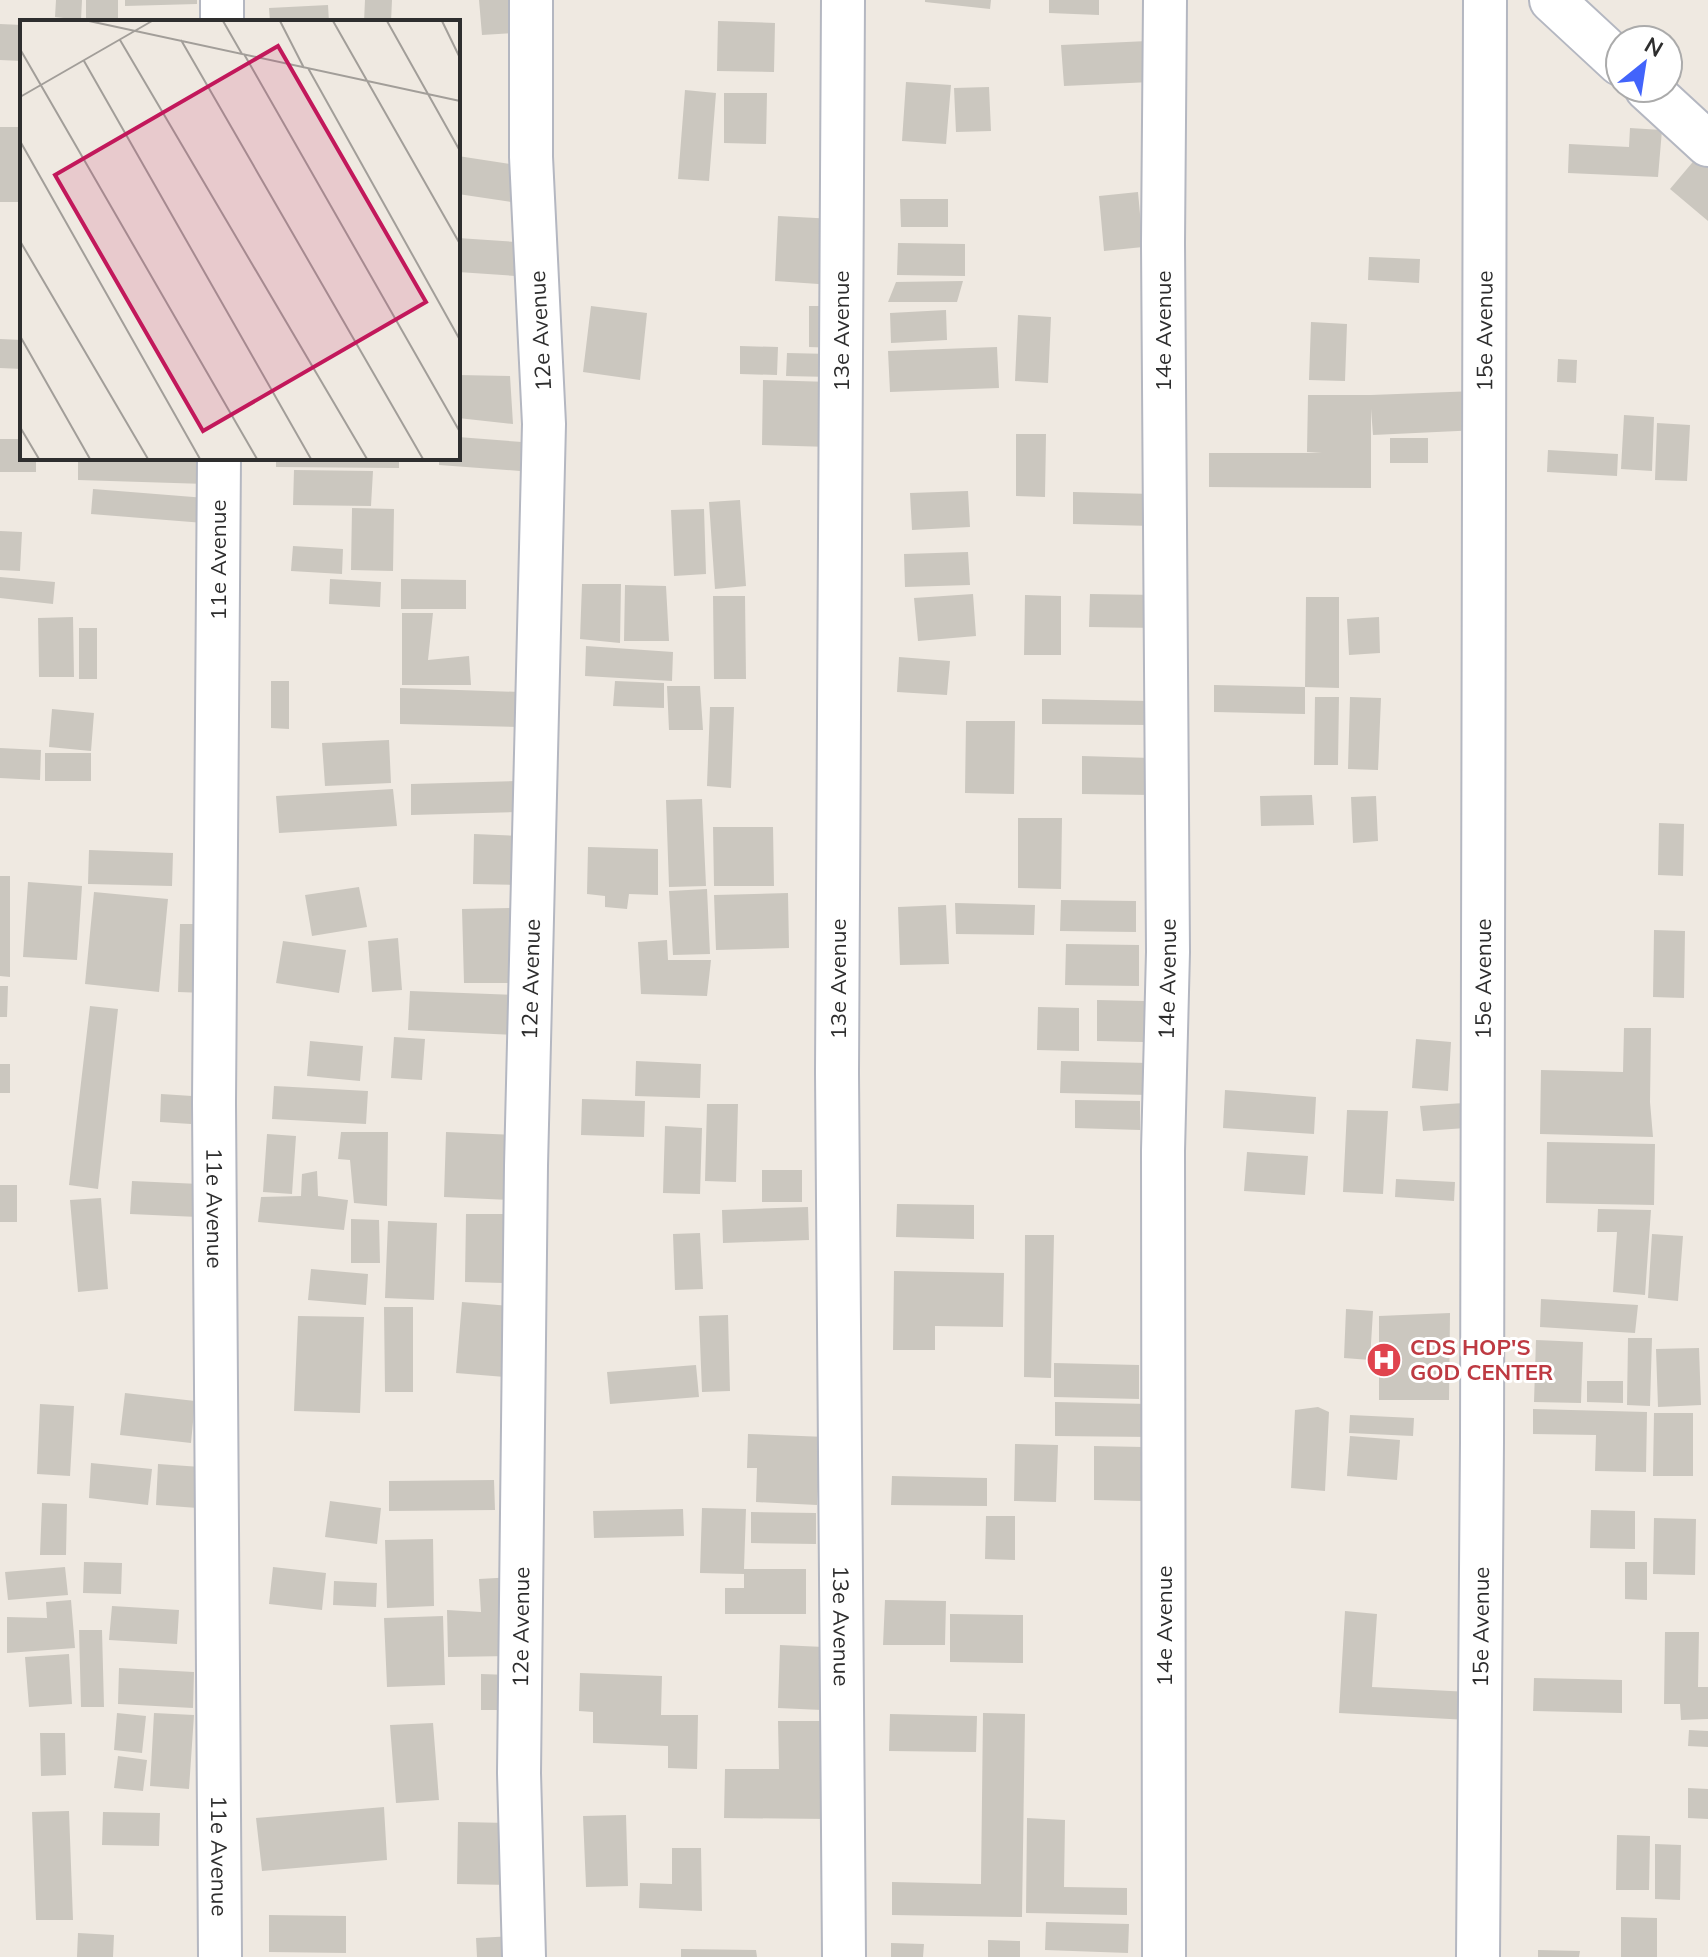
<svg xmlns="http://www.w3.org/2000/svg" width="1708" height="1957" font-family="Mulish,sans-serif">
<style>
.building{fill:#cbc7bf}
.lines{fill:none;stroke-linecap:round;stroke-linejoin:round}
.minor-casing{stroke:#b4b7c1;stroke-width:46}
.tertiary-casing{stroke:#b4b7c1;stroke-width:48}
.minor{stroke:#fff;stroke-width:42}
.tertiary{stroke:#fff;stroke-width:44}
.labels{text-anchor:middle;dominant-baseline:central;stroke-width:6;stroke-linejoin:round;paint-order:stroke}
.street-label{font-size:22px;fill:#2e2e2e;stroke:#fff}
.health-label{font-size:22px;font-weight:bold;fill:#be3a42;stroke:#fff;text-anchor:start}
.inset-road{fill:none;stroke:#a29e99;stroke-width:2}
.view{fill:#c2185b;fill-opacity:0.15;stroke:#c2185b;stroke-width:4}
.inset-edge{fill:none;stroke:#2e2e2e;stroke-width:4}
</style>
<rect width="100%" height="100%" fill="#efe9e1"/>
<!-- building -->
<path class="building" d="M56,0H82L81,20L55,17Z
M86,0H118V22H86Z
M125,0H197V4L125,6Z
M365,0H392L391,22H364Z
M479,0H513L516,33L482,35Z
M925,0H991L990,9L925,2Z
M1049,0H1099V15L1049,13Z
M328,5L329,22H270L269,8Z
M718,21L775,23L774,72L717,71Z
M0,24L22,25V61L0,60Z
M1148,41L1151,82L1064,86L1061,45Z
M906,82L951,85L946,144L902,141Z
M989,87L991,131L956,132L954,88Z
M685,90L716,93L709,181L678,179Z
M724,93H767L766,144L724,143Z
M0,127H20V202H0Z
M1630,128L1662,130L1658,177L1568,173L1569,144L1629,147Z
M458,156L524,166L518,203L458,194Z
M1697,157L1708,167V221L1670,189Z
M1138,192L1143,247L1104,251L1099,196Z
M900,199H948V227H901Z
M778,216L835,219L833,285L775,281Z
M458,238L532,243L530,277L458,272Z
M898,243L965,244V276L897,275Z
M1369,257L1420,259L1419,283L1368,280Z
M963,281L957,302H888L896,282Z
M591,306L647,313L640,380L583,372Z
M809,306H837V348L809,347Z
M946,310L947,340L891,343L890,313Z
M1018,315L1051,317L1048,383L1015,381Z
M1311,322L1347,324L1345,381L1309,380Z
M0,339L22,340V369L0,368Z
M740,346L778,347L777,375L740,374Z
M997,347L999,388L890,392L888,351Z
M787,353L831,354L830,377L786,376Z
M1558,359L1577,360L1576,383L1557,382Z
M458,375L510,376L513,424L458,418Z
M763,380L831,382L830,447L762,445Z
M1476,391L1479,430L1373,435L1371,409V488L1209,487V453H1322L1307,452L1308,395H1371Z
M1624,415L1654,417L1652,471L1621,469Z
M1657,423L1690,425L1687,481L1655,480Z
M1016,434H1046L1045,497L1016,496Z
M458,437L522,442L520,471L439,465V458H458Z
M1390,438H1428V463H1390Z
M0,439H22V458H36V472H0Z
M1548,450L1618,454L1617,476L1547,472Z
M78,458H208L206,484L78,480Z
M276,458H399V468L276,467Z
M294,470L373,471L371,506L293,505Z
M93,489L206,498L204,523L91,514Z
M968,491L970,527L912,530L910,493Z
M1073,492L1153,494L1152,526L1073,524Z
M740,500L746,586L715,589L709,502Z
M352,508L394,509L393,571L351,570Z
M704,509L706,574L674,576L671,510Z
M0,531L22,532L20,571L0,570Z
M293,546L343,549L342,574L291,571Z
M968,552L970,585L905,587L904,554Z
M0,577L55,582L53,604L0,598Z
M330,579L381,582L380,607L329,604Z
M401,579L466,580V609H401Z
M582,584H621L620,643L580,639Z
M625,585L666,586L669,641H624Z
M973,594L976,636L918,641L914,598Z
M1090,594L1158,595V628L1089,627Z
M1025,595L1061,596V655H1024Z
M713,596H745L746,679H714Z
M1306,597H1339V688L1305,687Z
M402,613H433L428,660L469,656L471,685H402Z
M73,617L74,677H39L38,618Z
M1379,617L1380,653L1349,655L1347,619Z
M79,628H97V679H79Z
M586,646L673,652L672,681L585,676Z
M899,657L950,661L947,695L897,692Z
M271,681H289V729L271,728Z
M615,681L664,683V708L613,706Z
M1214,685L1305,687V714L1214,712Z
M667,686H700L703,730H669Z
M400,688L520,692L519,727L400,724Z
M1315,697H1339L1338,765H1314Z
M1350,697L1381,698L1378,770L1348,769Z
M1042,699L1150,701V725L1042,724Z
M710,707H734L731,788L707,786Z
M52,709L94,713L91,751L49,747Z
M966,721H1015L1014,794L965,793Z
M389,740L391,783L325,786L322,743Z
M0,748L41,750L40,780L0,778Z
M45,753H91V781H45Z
M1082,756L1152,758L1151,795L1082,794Z
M518,781L519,812L411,815V784Z
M393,789L397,826L279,833L276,796Z
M1312,795L1314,825L1261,826L1260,796Z
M1376,796L1378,841L1353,843L1351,797Z
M702,799L706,886L669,887L666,800Z
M1018,818H1062L1061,889L1018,888Z
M1659,823L1684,824L1683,876L1658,875Z
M713,827H773L774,886H714Z
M474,834L522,836L521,885L473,884Z
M588,847L658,849V895L629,894L627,909L605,907V896L587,894Z
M89,850L173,853L172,886L88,884Z
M0,876H10V977L0,976Z
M28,882L82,886L77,960L23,957Z
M359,887L367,927L312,936L305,895Z
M707,889L710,954L673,955L669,891Z
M94,892L168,899L159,992L85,984Z
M788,893L789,948L716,950L714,895Z
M1061,900L1136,901V932L1060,931Z
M955,903L1035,905L1034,935L956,934Z
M946,905L949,964L900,965L898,907Z
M511,908L513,983H464L462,909Z
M180,924H207L205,993L178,992Z
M1654,930L1685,931L1684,998L1653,997Z
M398,938L402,990L372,992L368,941Z
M667,940L668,960H711L707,996L641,994L638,942Z
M283,941L346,950L339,993L276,983Z
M1066,944L1139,945V986L1065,985Z
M0,986H8L7,1017H0Z
M410,991L514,995L513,1035L408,1030Z
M1097,1000L1145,1001L1144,1042L1097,1041Z
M90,1006L118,1009L98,1189L69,1185Z
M1038,1007L1079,1008V1051L1037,1050Z
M1624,1028H1651L1650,1102L1653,1137L1540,1134L1541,1070L1623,1072Z
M394,1037L425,1039L422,1080L391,1078Z
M1416,1039L1451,1042L1448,1091L1412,1088Z
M310,1041L363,1046L360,1081L307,1076Z
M636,1061L701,1064L700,1098L635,1096Z
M1061,1061L1149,1063V1095L1060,1093Z
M0,1064H10V1093H0Z
M274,1086L368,1091L366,1124L272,1119Z
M1225,1090L1316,1097L1314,1134L1223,1128Z
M161,1094L192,1096L191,1124L160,1122Z
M582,1099L645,1101L644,1137L581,1135Z
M1075,1100L1140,1101V1130L1075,1128Z
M1478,1102L1480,1127L1423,1131L1420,1106Z
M707,1104H738L736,1182L705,1181Z
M1347,1110L1388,1111L1383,1194L1343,1192Z
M665,1126L702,1128L700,1194L663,1193Z
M341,1132H388L387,1206L354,1203L350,1160L338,1159Z
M446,1132L515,1135L512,1200L444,1197Z
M267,1134L296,1136L292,1194L263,1192Z
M1547,1142L1655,1144L1654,1205L1546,1203Z
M1247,1152L1308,1156L1305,1195L1244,1191Z
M762,1170H802V1202H762Z
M317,1171L318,1196L348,1200L344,1230L258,1222L261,1197L301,1196L302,1174Z
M1396,1179L1455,1182L1454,1201L1395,1197Z
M132,1181L200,1184L198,1217L130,1214Z
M0,1185H17V1222H0Z
M101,1198L108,1289L78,1292L70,1200Z
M897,1204L974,1205V1239L896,1237Z
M808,1207L809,1240L723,1243L722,1210Z
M1598,1209L1651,1210L1645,1295L1613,1292L1617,1232H1597Z
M466,1214H504V1283L465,1282Z
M351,1219L379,1220L380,1263H351Z
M388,1221L437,1223L434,1300L385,1298Z
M700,1233L703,1289L675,1290L673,1234Z
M1652,1234L1683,1236L1678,1301L1648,1298Z
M1025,1235H1054L1051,1378L1024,1377Z
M311,1269L368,1274L366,1305L308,1300Z
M894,1271L1004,1273L1003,1327L935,1326V1350H893Z
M1541,1299L1638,1305L1635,1333L1540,1327Z
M462,1302L511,1306L505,1377L456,1373Z
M384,1307H413V1392H385Z
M1346,1309L1373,1311L1370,1360L1344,1358Z
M1450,1313L1449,1400H1379V1316Z
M728,1315L730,1391L702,1392L699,1316Z
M298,1316L364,1317L360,1413L294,1411Z
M1628,1338H1652L1650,1406L1627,1405Z
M1536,1340L1583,1342L1581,1403L1534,1402Z
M1699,1348L1701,1405L1658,1407L1656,1349Z
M1054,1363L1139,1365V1399L1054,1397Z
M696,1365L699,1397L610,1404L607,1372Z
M1587,1381H1623V1403L1587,1402Z
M125,1393L195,1401L191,1443L120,1435Z
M1055,1402L1150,1404V1437L1055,1436Z
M40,1404L74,1406L70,1476L37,1474Z
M1318,1407L1329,1412L1325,1491L1291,1488L1295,1410Z
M1533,1409L1647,1412L1646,1472L1595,1471L1596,1435L1533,1434Z
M1654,1413H1693V1476H1653Z
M1350,1415L1414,1418L1413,1436L1349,1433Z
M748,1434L827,1437V1470H819L817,1505L756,1502L757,1468H747Z
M1350,1436L1400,1440L1397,1480L1347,1476Z
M1015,1444L1058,1445L1056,1502L1014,1501Z
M1094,1446L1143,1447V1501L1094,1500Z
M91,1463L152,1469L148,1505L89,1498Z
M158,1464L201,1467L198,1508L156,1505Z
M892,1476L987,1478V1506L891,1505Z
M494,1480L495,1510L389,1511V1481Z
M330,1501L381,1508L377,1544L325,1537Z
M42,1503L67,1504L66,1555H40Z
M702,1508L746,1509L744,1569H806V1614H725V1588H744V1574L700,1573Z
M683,1509L684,1536L594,1538L593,1511Z
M1591,1510L1635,1511V1549L1590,1548Z
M751,1512L816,1513V1544L751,1543Z
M986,1516H1015V1560L985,1559Z
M1654,1518L1696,1519L1695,1575L1653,1574Z
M433,1539L434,1606L387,1608L385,1540Z
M84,1562L122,1563L121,1594L83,1593Z
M1625,1562H1647V1600L1625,1599Z
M65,1567L68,1595L8,1600L5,1572Z
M273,1567L326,1573L322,1610L269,1604Z
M513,1577L510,1656L448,1657L447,1610L481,1612L479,1579Z
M334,1581L377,1583L376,1607L333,1605Z
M71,1600L75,1648L7,1653V1617L47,1618L46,1602Z
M885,1600L946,1601L945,1645H883Z
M112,1606L179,1610L177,1644L109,1640Z
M1345,1611L1377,1614L1372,1687L1470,1692L1468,1720L1339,1713Z
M950,1614L1023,1615V1663L950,1662Z
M443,1616L445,1685L387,1687L384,1618Z
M79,1630H102L104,1707H81Z
M1665,1632H1699L1698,1687H1708V1719L1681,1720L1680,1704H1664Z
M780,1645L824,1647L822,1710L778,1708Z
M69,1654L72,1704L29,1707L25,1657Z
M119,1668L194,1672L193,1708L118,1704Z
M580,1673L662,1676L661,1715H698L697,1769L668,1768V1746L593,1743V1712L579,1711Z
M481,1674L514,1675V1710H481Z
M1534,1678L1622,1680V1713L1533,1711Z
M117,1713L146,1716L142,1753L114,1750Z
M154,1713L194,1715L189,1789L150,1786Z
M983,1713L1025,1714L1022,1917L892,1915V1882L981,1884Z
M890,1714L977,1716L976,1752L889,1751Z
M778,1721H826L827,1819L724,1818L725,1769H779Z
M433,1723L439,1800L396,1803L390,1725Z
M1689,1730L1708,1731V1747L1688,1746Z
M40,1733H65L66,1775L41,1776Z
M118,1756L147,1760L143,1791L114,1788Z
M1688,1788L1708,1789V1819L1688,1818Z
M384,1807L387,1860L262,1871L256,1818Z
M69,1811L73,1920H36L32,1812Z
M103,1812L160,1813L159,1846L102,1845Z
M626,1815L628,1886L586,1887L583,1816Z
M1027,1818L1065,1820L1064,1887L1127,1888V1915L1026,1913Z
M458,1822L514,1823L513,1885L457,1884Z
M1617,1835L1650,1836L1649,1890H1616Z
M1655,1844L1681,1845L1680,1900L1655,1899Z
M672,1848H701L702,1911L639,1908L640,1883L672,1884Z
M269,1915L346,1916V1953L269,1952Z
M1621,1917L1657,1918V1957H1621Z
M1046,1922L1129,1924L1128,1953L1045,1950Z
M78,1933L114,1935L113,1957H77Z
M515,1936L516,1957H477L476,1938Z
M988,1940L1020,1941V1957H988Z
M891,1943L924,1944L923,1957H891Z
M681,1949L756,1950L757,1957H681Z
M1538,1950L1580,1951L1579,1957H1538Z"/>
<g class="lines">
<defs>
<g id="minor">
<path id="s1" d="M843,0L837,1073L844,1957"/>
<path d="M222,22V0"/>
<path id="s2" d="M219,458L214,1103L220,1957"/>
<path id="s3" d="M524,1957L519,1773L526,1166L544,424L531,157V0"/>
<path id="s4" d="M1164,1957L1163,1151L1168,952L1163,243L1165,0"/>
<path id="s5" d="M1478,1957L1482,1442L1485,0"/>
</g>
<path id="tertiary" d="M1552,0L1620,63
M1647,88L1708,144"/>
</defs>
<!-- minor casing -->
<use href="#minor" class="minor-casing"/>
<!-- tertiary casing -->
<use href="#tertiary" class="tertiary-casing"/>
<!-- minor -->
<use href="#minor" class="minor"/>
<!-- tertiary -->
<use href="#tertiary" class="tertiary"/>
</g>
<!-- icons -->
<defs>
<symbol id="hospital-disc" viewBox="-11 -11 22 22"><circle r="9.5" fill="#e0444e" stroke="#fff"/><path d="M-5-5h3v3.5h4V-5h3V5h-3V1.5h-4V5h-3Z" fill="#fff"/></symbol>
</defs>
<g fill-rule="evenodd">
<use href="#hospital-disc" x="1364" y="1340" width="40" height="40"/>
</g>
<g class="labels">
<!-- street labels -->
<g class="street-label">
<text transform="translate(540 331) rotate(-93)">12e Avenue</text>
<text transform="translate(841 331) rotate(-90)">13e Avenue</text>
<text transform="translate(1163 331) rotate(-90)">14e Avenue</text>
<text stroke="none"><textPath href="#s5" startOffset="1626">15e Avenue</textPath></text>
<text transform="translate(218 560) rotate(-90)">11e Avenue</text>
<text stroke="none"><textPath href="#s3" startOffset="978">12e Avenue</textPath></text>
<text transform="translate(838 979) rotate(-90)">13e Avenue</text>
<text stroke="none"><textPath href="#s4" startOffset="978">14e Avenue</textPath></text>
<text stroke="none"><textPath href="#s5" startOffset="978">15e Avenue</textPath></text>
<text stroke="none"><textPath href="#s2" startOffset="750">11e Avenue</textPath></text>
<text stroke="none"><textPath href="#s3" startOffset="330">12e Avenue</textPath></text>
<text stroke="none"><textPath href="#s1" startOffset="1626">13e Avenue</textPath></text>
<text transform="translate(1164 1626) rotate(-90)">14e Avenue</text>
<text stroke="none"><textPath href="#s5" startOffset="330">15e Avenue</textPath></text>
<text stroke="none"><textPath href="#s2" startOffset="1398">11e Avenue</textPath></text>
</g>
<!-- health labels -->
<g class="health-label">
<text x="1410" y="1347">CDS HOP'S<tspan x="1410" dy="25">GOD CENTER</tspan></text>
</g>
</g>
<!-- overview -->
<g transform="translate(20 20)">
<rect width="440" height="440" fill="#efe9e1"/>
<path class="inset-road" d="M69,1L440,81M203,1L222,34M260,1L284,48M313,1L440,224M367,1L440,131M422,1L440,38M100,20L347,439M161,20L403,439M0,29L237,439M224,34L440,412M64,41L291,439M288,48L440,320M0,77L132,1M0,121L180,439M0,221L128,439M0,316L70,439M0,407L19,439"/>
<path class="view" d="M258,26L406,282L183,411L35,155Z"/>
<rect width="440" height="440" class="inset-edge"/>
</g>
<!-- north arrow -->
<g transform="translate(1644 64) rotate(30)"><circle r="38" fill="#ffffff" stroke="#ababab" stroke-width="2"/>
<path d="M0-6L14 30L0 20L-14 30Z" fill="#4264fb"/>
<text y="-12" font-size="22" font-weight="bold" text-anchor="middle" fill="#2e2e2e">N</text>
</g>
</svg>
